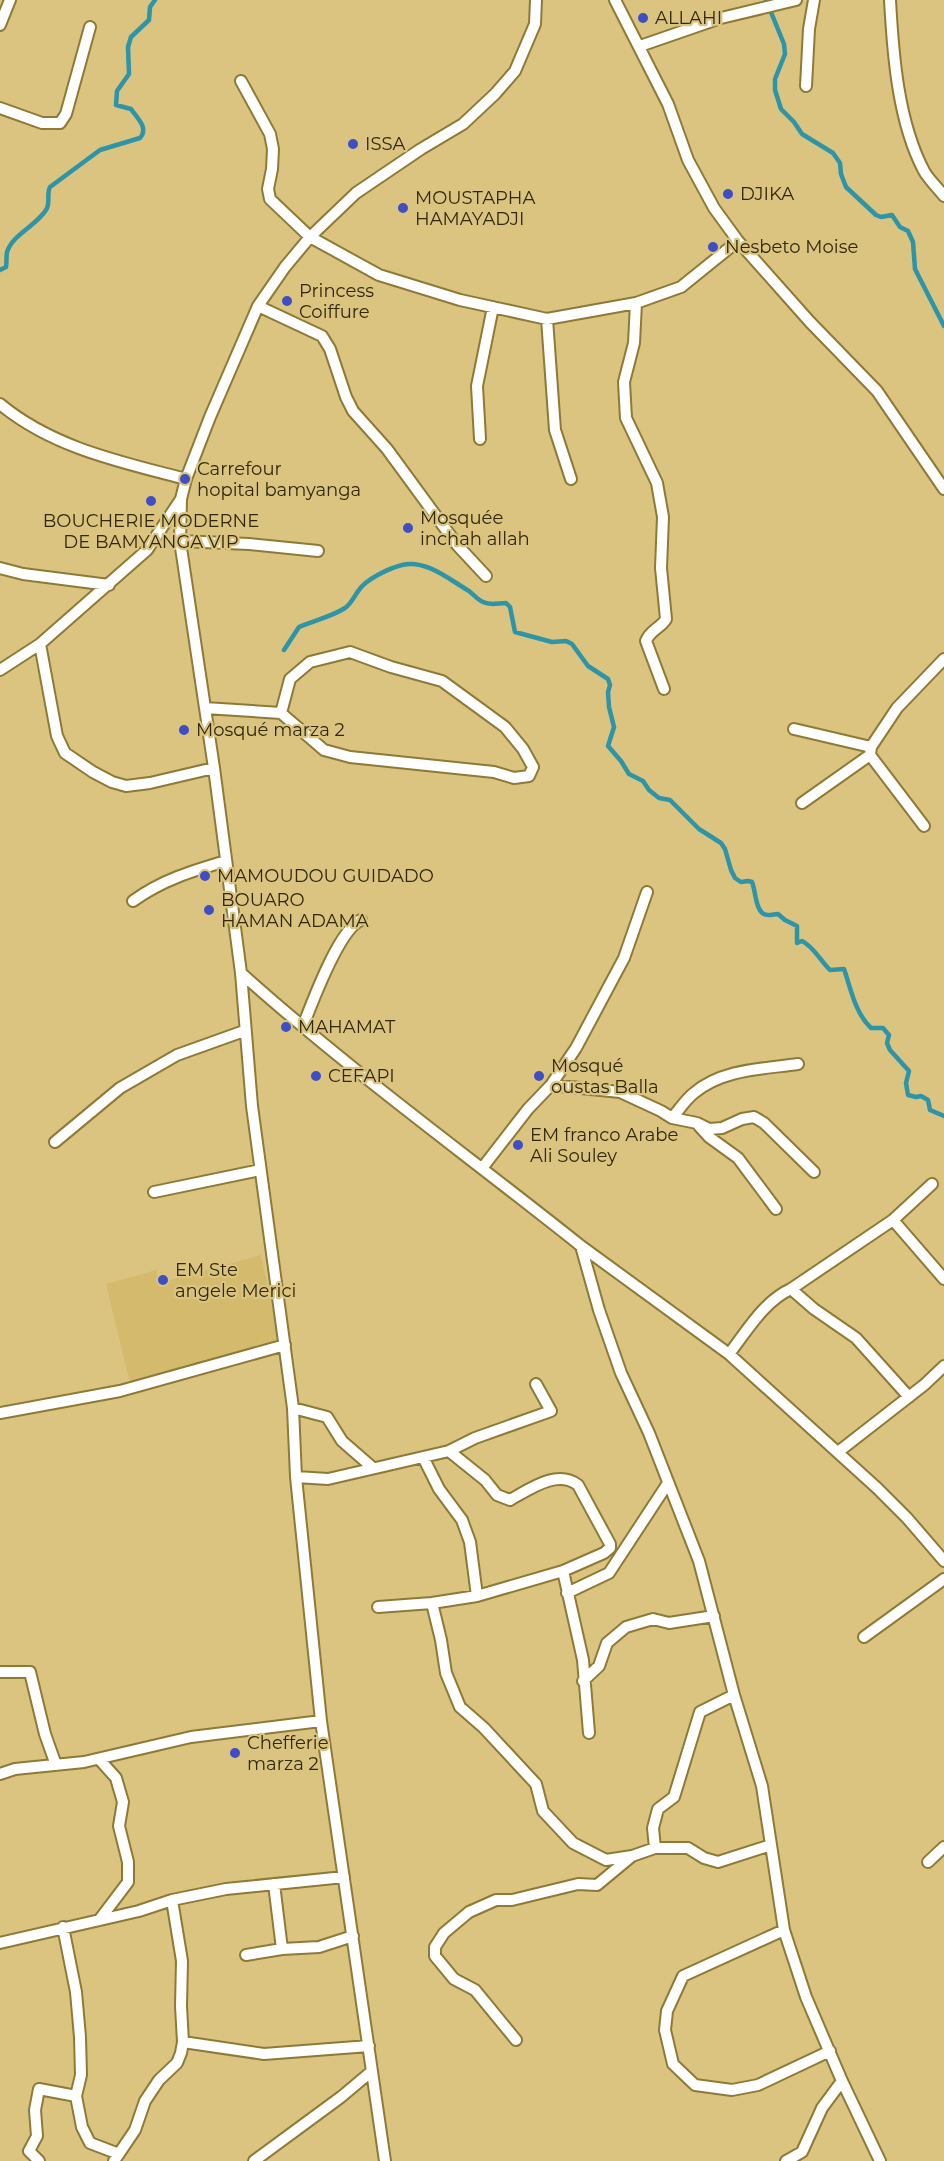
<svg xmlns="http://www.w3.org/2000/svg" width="944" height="2161" font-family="Montserrat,sans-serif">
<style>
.built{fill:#d3ba6d}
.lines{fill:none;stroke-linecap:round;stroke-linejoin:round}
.stream{stroke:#2e94a7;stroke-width:4.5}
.street-casing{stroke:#8f7a35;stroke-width:14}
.street{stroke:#fff;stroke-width:10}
.poi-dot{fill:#3f4ec2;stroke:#dac47f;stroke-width:2}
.labels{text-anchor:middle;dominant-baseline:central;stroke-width:4.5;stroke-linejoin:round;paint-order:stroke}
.poi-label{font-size:18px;fill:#31280b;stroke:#dac47f;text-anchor:start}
</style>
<rect width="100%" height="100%" fill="#dac47f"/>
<!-- built -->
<path class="built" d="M261,1255L280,1343L130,1383L106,1284L156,1270L160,1283Z"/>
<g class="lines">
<!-- stream -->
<path class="stream" d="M766,0L784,44L785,54L775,79V90L781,109L794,122L802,134L833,153L840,163L841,174L846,187L876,215L881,217L892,215L900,227L908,231L913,242L915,269L944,326
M0,270L6,267C7,262 6,257 7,252C13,234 36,226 46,210C51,203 46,194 50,187L100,150L140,138C149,128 137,118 131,109L116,105L117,91L129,74L128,47L131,37L149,20L150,7L155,0
M284,650L299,627C315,620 331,617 345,608C352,603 354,596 359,590C366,579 390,568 402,565C426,559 450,580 469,591C474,595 478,600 483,602C491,606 498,603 506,603L510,607L515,632L552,642L566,641L572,644L588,666L608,679L610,685L608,692L609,707L614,727L608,746L621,761L629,774L643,781L649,790L659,798L670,800L699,829L721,843L725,849L731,870L735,878L741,882L748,881L752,882C756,891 755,915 768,915C772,915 775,914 778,914L785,920L797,926V943L802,941C813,946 820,960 830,970L844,969C851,989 855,1013 871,1028H883L889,1035L887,1043L890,1050L909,1071L906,1083L908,1095L916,1097L921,1096L928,1100L930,1110L944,1116"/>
<defs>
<path id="street" d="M615,0L668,104L688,160L714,208L738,241L810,322L877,391L944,489
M890,0C893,55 898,122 924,171C929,180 938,188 944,196
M0,25L10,0
M640,46L721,18L796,0
M241,81L270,134L273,149L272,169L268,189L270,199L310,237L379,275L460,300L547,319L636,303L681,287L738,241
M806,86L809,29L814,0
M0,108L42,123H60L66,114L90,27
M636,303L634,343L624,382L626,418L657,483L663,517L661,568L666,619C661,628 650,630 646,641L664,689
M258,306L322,336L330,349L346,397L353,411L387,449L458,546L486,576
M547,319L555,430L571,479
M0,404C53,448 121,462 186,479
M480,439L477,386L493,307
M180,541L249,544L318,551
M0,568L23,574L109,585
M40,644L57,736L65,753L93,772L112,782L126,786L150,783L214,768
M0,670L40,644L147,550L181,499
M205,708L281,713L324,750L350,757L494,772L514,778L529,776L533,767L523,749L505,727L442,681L391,667L350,652L310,662L290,679L281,713
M794,729L871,747L870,755L924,826
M871,747L897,708L944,659
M802,803L870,755
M133,901C162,880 192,871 226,861
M241,973C349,1070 467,1155 581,1246
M303,1026C312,1003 339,929 361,920
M551,1085L576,1048L624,958L647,892
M672,1118C679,1110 686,1099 694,1093C722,1069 763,1069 798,1064
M699,1126L709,1137L738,1158L776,1209
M55,1142L120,1088L177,1055L244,1031
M483,1167L528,1109L551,1085L620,1092L661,1111L672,1118L697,1123L709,1129L722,1128L742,1119L754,1117L764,1123L814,1172
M154,1192L260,1170
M893,1220L944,1279
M791,1289L814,1309L856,1338L909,1397
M729,1354C747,1331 764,1301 791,1289L893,1220L932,1184
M293,1408L327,1417L342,1441L373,1468
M0,1413L120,1391L285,1345
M449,1451L475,1438L551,1411L536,1384
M838,1452L924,1385L944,1366
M423,1457L439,1489L462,1520L470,1542L477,1596
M296,1477L328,1479L449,1451L485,1480L497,1495L510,1500C530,1489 557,1469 578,1485L610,1544V1548L604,1553L563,1571L477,1596L432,1603L378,1607
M563,1571L583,1660L589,1733
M567,1593L609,1573L668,1483
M432,1603L441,1640L446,1673L460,1707L484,1728L536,1784L543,1811L573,1843L606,1860L632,1856L655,1848H688L704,1858L718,1862L771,1845
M864,1637L944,1579
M0,1672H30L45,1734L56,1765
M583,1681L599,1666L607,1643L626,1627L653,1619L669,1623L714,1616
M99,1759L116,1778L123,1802L119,1826L128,1862V1882L100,1919
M0,1774L15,1769L84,1762L191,1737L321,1721
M655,1848L653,1828L658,1809L674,1797L700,1712L734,1695
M928,1862L944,1847
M274,1884L282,1949
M172,1900L226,1889L344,1877
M63,1927L76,1992L80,2037L81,2075L76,2096L82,2127L90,2143L119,2154
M784,1930L683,1976L667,2011L665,2030L673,2064L695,2085L732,2090L758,2085L830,2051
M0,1943L139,1911L172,1900L182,1961L181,2006L183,2042L181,2053L177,2063L159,2080L145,2101L135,2130L114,2161
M246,1955L282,1949L319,1947L353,1936
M516,2040L475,1990L454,1979L435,1956V1947L444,1933L469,1912L496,1900H512L578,1884L597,1885L632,1856
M183,2042L264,2054L369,2046
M39,2161L29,2151L37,2136L35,2110L39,2089L76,2096
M254,2161L341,2097L372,2071
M385,2161L321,1721L296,1477L293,1408L252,1106L241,973L214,768L180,541L181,499L186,479L210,417L258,306L285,267L310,237L356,193L421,149L463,124L495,94L515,71L535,24L536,0
M786,2161L802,2152L822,2108L842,2081
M880,2161L842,2081L806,1997L784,1930L762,1786L734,1695L699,1561L649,1433L621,1373L599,1310L581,1246L729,1354L877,1488L907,1518L944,1561"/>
</defs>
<!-- street casing -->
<use href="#street" class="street-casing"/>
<!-- street -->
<use href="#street" class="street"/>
</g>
<!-- markers -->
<g class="poi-dot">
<circle cx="643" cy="18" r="6"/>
<circle cx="353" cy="144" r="6"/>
<circle cx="728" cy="194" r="6"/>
<circle cx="403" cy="208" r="6"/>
<circle cx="713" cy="247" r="6"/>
<circle cx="287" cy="301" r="6"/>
<circle cx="185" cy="479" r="6"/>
<circle cx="151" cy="501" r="6"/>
<circle cx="408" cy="528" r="6"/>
<circle cx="184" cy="730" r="6"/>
<circle cx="205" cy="876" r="6"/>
<circle cx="209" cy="910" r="6"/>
<circle cx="286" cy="1027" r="6"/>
<circle cx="316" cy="1076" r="6"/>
<circle cx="539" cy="1076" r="6"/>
<circle cx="518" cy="1145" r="6"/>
<circle cx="163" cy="1280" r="6"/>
<circle cx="235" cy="1753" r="6"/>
</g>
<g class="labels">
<!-- poi labels -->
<g class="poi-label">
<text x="655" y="18">ALLAHI</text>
<text x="365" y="144">ISSA</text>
<text x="740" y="194">DJIKA</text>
<text x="415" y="198">MOUSTAPHA<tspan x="415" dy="21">HAMAYADJI</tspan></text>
<text x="725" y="247">Nesbeto Moise</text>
<text x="299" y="291">Princess<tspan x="299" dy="21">Coiffure</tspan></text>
<text x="197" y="469">Carrefour<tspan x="197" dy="21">hopital bamyanga</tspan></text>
<text x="420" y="518">Mosquée<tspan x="420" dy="21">inchah allah</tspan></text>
<text x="151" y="521" text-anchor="middle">BOUCHERIE MODERNE<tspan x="151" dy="21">DE BAMYANGA VIP</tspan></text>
<text x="196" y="730">Mosqué marza 2</text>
<text x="217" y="876">MAMOUDOU GUIDADO</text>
<text x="221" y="900">BOUARO<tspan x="221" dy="21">HAMAN ADAMA</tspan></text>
<text x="298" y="1027">MAHAMAT</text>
<text x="551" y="1066">Mosqué<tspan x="551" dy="21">oustas Balla</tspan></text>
<text x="328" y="1076">CEFAPI</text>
<text x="530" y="1135">EM franco Arabe<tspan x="530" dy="21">Ali Souley</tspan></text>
<text x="175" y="1270">EM Ste<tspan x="175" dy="21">angele Merici</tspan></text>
<text x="247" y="1743">Chefferie<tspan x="247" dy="21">marza 2</tspan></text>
</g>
</g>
</svg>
